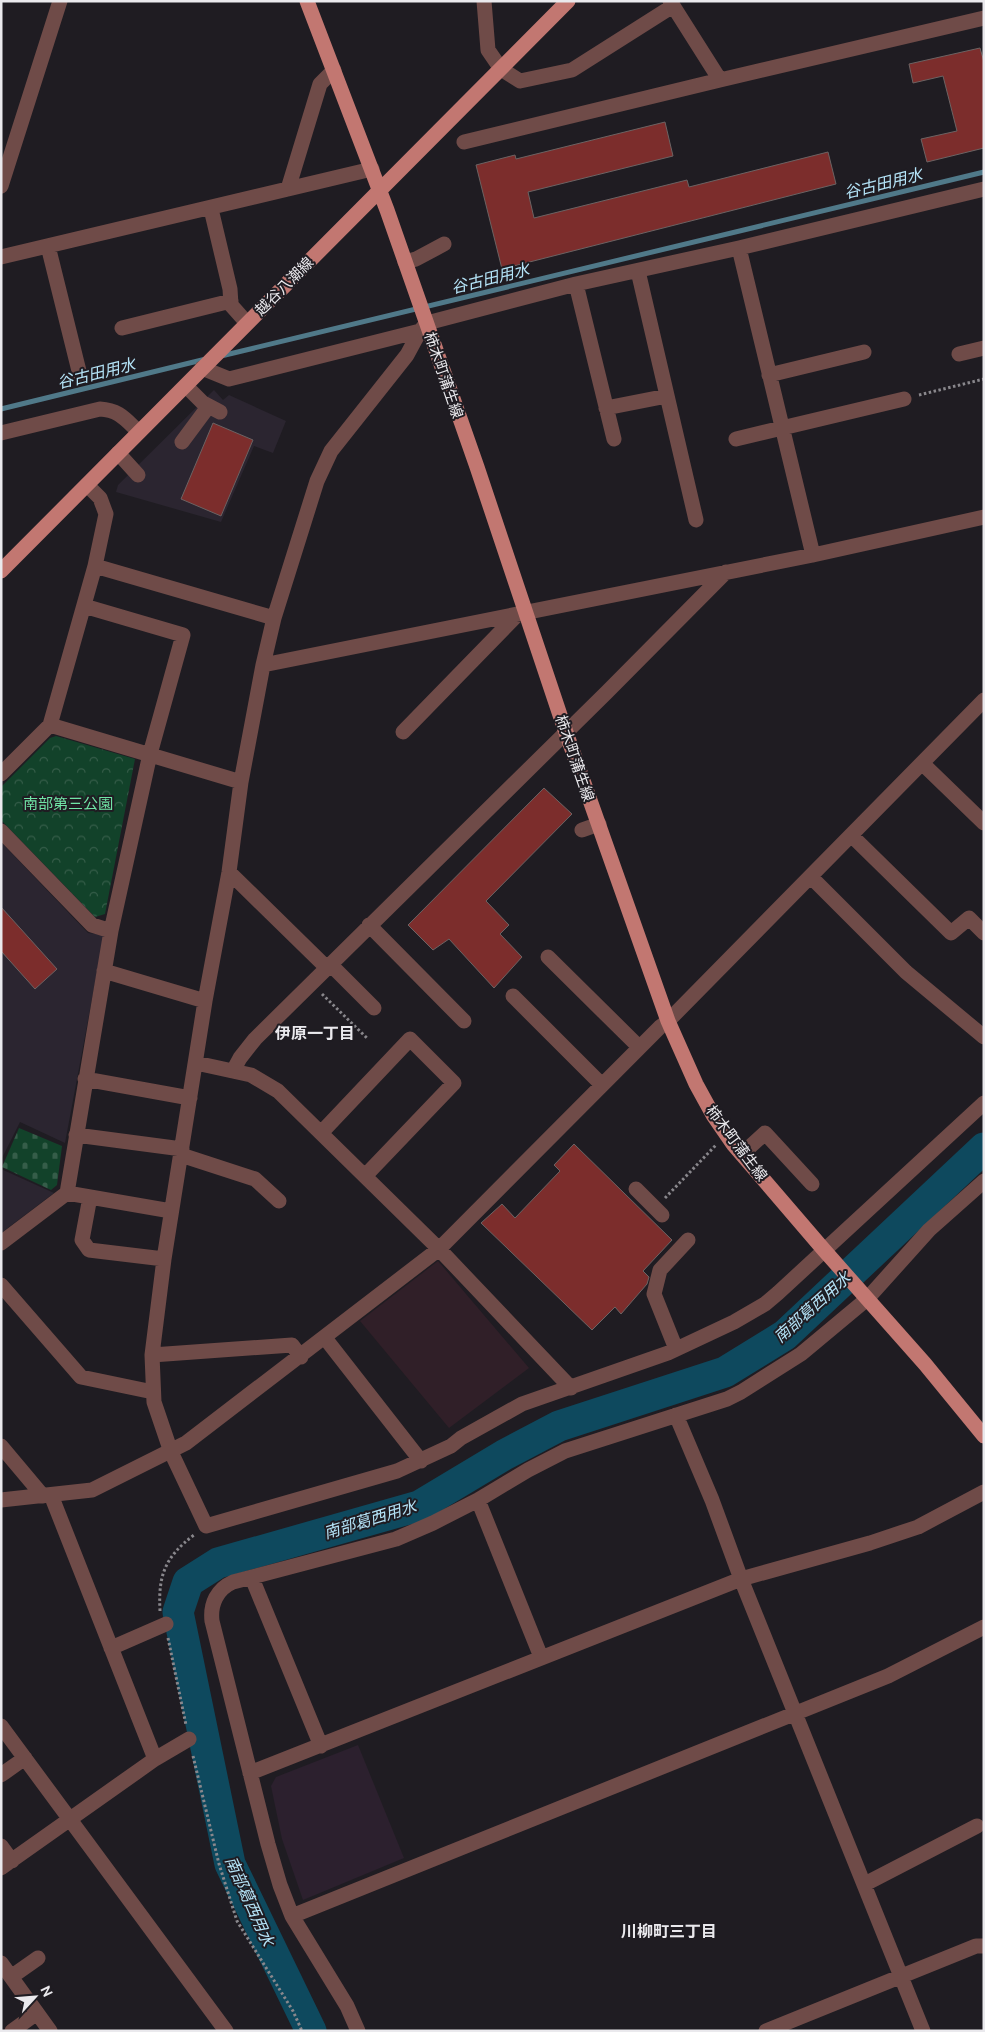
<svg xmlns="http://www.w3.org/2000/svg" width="985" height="2032" font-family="Ubuntu,'Noto Sans JP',sans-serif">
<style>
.built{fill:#2b2530}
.industrial{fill:#2c202e}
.medical{fill:#301f28}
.cemetery{fill:url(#cemetery-stones)}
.park{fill:url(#park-crowns)}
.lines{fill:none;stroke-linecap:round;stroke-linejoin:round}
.stream{stroke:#507989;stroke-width:5}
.river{stroke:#0e495e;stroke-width:31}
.building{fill:#7c2d2c;stroke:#6c6363}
.path{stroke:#89878c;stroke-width:3;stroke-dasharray:2.5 2.5;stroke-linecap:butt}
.minor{stroke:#6f4b48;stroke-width:15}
.major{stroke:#c27771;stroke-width:15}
.labels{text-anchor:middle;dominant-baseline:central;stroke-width:4;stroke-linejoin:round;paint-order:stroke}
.street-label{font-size:15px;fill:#eae9ed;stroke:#1f1c22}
.park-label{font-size:15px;fill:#70e5a6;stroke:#1f1c22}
.water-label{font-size:16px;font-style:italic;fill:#b4e3f7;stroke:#1f1c22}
.neighbourhood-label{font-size:16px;font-weight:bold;fill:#eae9ed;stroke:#1f1c22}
</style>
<defs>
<pattern id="cemetery-stones" width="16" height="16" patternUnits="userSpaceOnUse" patternTransform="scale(1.25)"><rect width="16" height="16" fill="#12422a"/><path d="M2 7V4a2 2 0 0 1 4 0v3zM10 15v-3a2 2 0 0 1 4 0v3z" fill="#355d49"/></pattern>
<pattern id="park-crowns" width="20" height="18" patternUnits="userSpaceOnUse" patternTransform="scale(1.25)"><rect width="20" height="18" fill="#12422a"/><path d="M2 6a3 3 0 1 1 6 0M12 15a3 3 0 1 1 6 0" fill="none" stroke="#355d49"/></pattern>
</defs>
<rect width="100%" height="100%" fill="#1f1c22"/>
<!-- built -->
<path class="built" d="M214,390L223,400L229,395L286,421L273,453L254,446L221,522L116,492L118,485Z
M1,842L88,933L104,935L65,1143L20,1122L1,1160Z
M1,1169L54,1193L1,1233Z"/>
<!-- industrial -->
<path class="industrial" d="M358,1745L404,1858L303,1900L282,1839L271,1786L276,1777Z"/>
<!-- medical -->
<path class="medical" d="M438,1261L529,1368L449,1428L360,1321Z"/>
<!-- cemetery -->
<path class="cemetery" d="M19,1128L62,1146L57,1185L51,1190L2,1167Z"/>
<!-- park -->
<path class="park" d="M56,736L135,759L105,914L95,917L1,820V787L50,738Z"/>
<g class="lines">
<!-- stream -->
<path class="stream" d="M221,356L984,172
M1,409L206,359"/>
<!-- river -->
<path class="river" d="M311,2031L230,1864L178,1612L188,1582L218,1563L419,1506L504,1455L559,1426L725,1372L785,1335L984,1148"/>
</g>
<!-- building -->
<path class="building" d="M980,48L984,62V148L927,162L921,139L957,131L943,76L913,83L909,64Z
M665,122L673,156L528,192L534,218L687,180L689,187L828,152L836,184L502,269L476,165L515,155L516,159Z
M213,423L253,440L221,516L181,499Z
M544,788L572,814L486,901L509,925L500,934L522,957L494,988L449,939L433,950L408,925Z
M1,907L57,969L35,989L1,951Z
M574,1144L672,1240L643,1271L649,1277L647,1284L621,1314L615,1307L592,1330L481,1223L502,1204L515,1218L560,1171L554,1165Z"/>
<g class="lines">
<!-- path -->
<path class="path" d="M919,395L984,379
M322,994L368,1039
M665,1198L716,1145
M160,1611C158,1575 165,1557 194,1535
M168,1638L186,1725
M193,1756L219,1864L237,1921L293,2011L302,2031"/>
<!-- minor -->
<path class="minor" d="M484,1L488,50L501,69L520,81L572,70L673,6
M670,1L720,80L984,18
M464,142L720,80
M1,186L60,1
M288,189L320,84L334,70
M984,189L739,248L576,284L427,323L420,331L407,355L331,451L317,481L274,618L263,665L241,782L229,872L205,1001L164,1259L152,1355L154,1402L171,1452L206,1526L397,1471L451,1446L461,1438L522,1404L668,1353L734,1322L765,1304L778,1293L984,1103
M211,209L230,289L231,305L247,323
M48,246L80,375
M739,248L813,555
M1,257L372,169
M405,262L416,259L444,244
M638,271L696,520
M576,284L614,439
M122,328L231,301
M959,354L984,348
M202,368L229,379L420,331
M769,375L864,352
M186,386L203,403L220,412
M606,408L667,396
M1,433L100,409C119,410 125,419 139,432
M736,439L904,399
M182,442L208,407
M118,453L138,475
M95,566L274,618
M263,665L813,555L984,517
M50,725L241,782
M403,732L518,614
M922,763L984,823
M1,774L50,725L95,566L106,514L100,498L87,485
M582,830L599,824
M1,831L92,925L111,931
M851,835L951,933L969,918L984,933
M229,872L326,967
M811,877L906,972L984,1037
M369,925L464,1021
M548,957L639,1047
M330,964L374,1008
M104,971L205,1001
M513,996L602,1085
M196,1063L251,1075L278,1091L439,1249L571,1388
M233,1071L240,1058L255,1039L606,693L726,572
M85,1079L190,1098
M321,1133L410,1039L454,1083L365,1176
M76,1135L182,1149
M742,1154L765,1133L812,1184
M181,1155L255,1179L279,1201
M636,1189L662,1215
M67,1193L171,1211
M90,1197L82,1240L89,1250L164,1259
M1,1243L67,1193L111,931L150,754L183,635L84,606
M1,1285L81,1377L153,1392
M325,1338L421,1461
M676,1349L654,1294L660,1270L688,1240
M152,1355L292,1345L301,1357
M676,1415L712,1500L741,1579L923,2031
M1,1446L43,1496
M1,1500L92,1490L186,1443L439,1249L660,1027L668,1021L984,700
M478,1500L541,1657
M252,1578L321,1746
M111,1648L166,1624
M1,1726L226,2031
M155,1759L189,1739
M250,1773L741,1579L870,1543L918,1527L984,1492
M1,1775L25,1758
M1,1846L12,1861
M1,1868L155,1759L51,1495
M865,1884L977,1826
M292,1916L888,1676L984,1627
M1,1963L50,2031
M11,1977L38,1958
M12,2031L37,2013
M358,2031L347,2006L292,1916L280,1885L268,1844L212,1621C210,1604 217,1589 233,1582L396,1539L433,1523L478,1500L528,1470L565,1451L727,1399L741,1392L801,1354L867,1299L929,1230L984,1181
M766,2031L976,1946H984"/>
<!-- major -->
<path class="major" d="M307,1L387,210L477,467L562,721L668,1021L696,1084L713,1115L733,1144L824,1250L925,1364L984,1436
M1,571L568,1"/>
</g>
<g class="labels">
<!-- street labels -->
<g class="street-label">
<text transform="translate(284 286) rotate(-45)">越谷八潮線</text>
<text transform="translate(444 375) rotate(71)">柿木町蒲生線</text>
<text transform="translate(575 758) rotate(71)">柿木町蒲生線</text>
<text transform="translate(737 1143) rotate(53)">柿木町蒲生線</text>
</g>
<!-- park labels -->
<g class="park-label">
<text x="68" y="803">南部第三公園</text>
</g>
<!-- water labels -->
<g class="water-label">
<text transform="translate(883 183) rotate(-14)">谷古田用水</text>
<text transform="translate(490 278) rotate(-14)">谷古田用水</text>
<text transform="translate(96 373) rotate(-14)">谷古田用水</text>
<text transform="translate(812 1307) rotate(-42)">南部葛西用水</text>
<text transform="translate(370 1519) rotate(-17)">南部葛西用水</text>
<text transform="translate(250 1901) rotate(66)">南部葛西用水</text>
</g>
<!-- neighbourhood labels -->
<g class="neighbourhood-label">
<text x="315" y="1033">伊原一丁目</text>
<text x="669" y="1931">川柳町三丁目</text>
</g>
</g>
<!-- border -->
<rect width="985" height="2032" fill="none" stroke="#eae9ed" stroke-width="5"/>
<!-- north arrow -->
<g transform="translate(35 1997) rotate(64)" stroke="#1f1c22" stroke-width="4" paint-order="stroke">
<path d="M0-4L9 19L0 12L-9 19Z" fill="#eae9ed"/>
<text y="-8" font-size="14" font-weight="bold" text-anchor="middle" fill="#eae9ed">N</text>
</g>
</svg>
